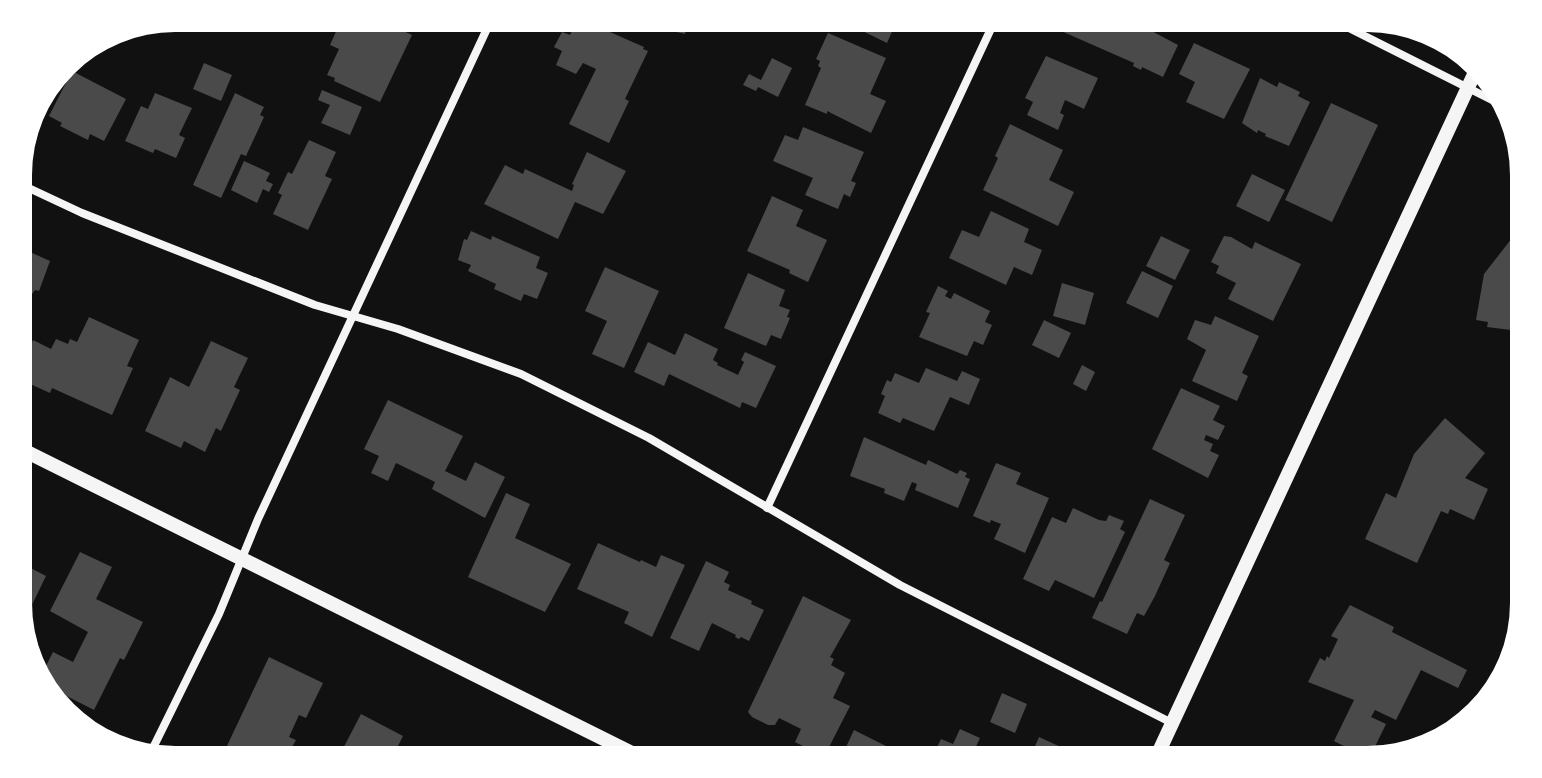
<svg xmlns="http://www.w3.org/2000/svg" width="1542" height="778" font-family="Karla,sans-serif">
<style>
.building{fill:#4a4a4a}
.lines{fill:none;stroke-linecap:round;stroke-linejoin:round}
.minor{stroke:#f5f5f5;stroke-width:8}
.tertiary{stroke:#f5f5f5;stroke-width:14}
</style>
<rect width="100%" height="100%" fill="#111"/>
<!-- building -->
<path class="building" d="M342,18H375L412,35L380,102L334,81L335,78L327,75L339,49L330,45Z
M578,18L644,47L643,49L648,51L625,99L629,101L609,143L569,124L596,69L583,63L576,74L556,65L562,51L554,47L562,32L570,35Z
M618,18H688L685,34Z
M846,18H898L887,43L844,22Z
M906,18H927L925,24Z
M1056,18H1127L1178,45L1163,77L1142,67L1141,70L1133,66L1134,63L1052,27Z
M828,33L886,58L870,94L886,101L871,133L827,111V114L805,105L821,68L818,66L820,61L816,59Z
M1194,43L1250,69L1224,119L1186,102L1195,82L1179,74Z
M1046,56L1098,78L1084,109L1065,100L1060,113L1064,115L1058,130L1027,115L1033,102L1025,98Z
M772,58L792,68L778,97L758,87L756,91L743,85L749,74L761,80Z
M204,63L232,75L221,101L193,89Z
M72,71L126,99L104,141L90,134L88,140L60,126L62,123L49,116Z
M1260,78L1277,87L1279,82L1300,92L1298,96L1310,102L1289,146L1265,136L1266,134L1258,130L1257,133L1242,123Z
M322,90L362,107L350,135L321,123L330,105L318,100Z
M155,93L192,108L179,135L185,138L176,158L155,149L153,153L125,141L141,106L148,109Z
M235,93L264,107L260,115L264,117L246,156L241,154L221,198L193,185Z
M1331,103L1378,125L1332,222L1285,200Z
M1010,124L1063,150L1049,180L1074,192L1058,226L983,190L998,158L995,156Z
M803,127L864,152L851,181L856,183L850,197L844,194L838,209L805,195L813,178L773,161L785,135L798,140Z
M309,140L336,152L325,176L332,179L308,230L273,214L282,195L278,193L288,172L292,174Z
M587,152L626,171L603,214L575,202L558,239L484,204L505,165L523,174L525,169L572,191L574,185L572,184Z
M244,161L270,173L266,181L273,184L269,192L263,189L257,203L231,190Z
M1252,174L1285,190L1269,222L1236,206Z
M772,196L803,210L796,226L827,240L808,282L789,273L790,270L747,251Z
M991,211L1029,229L1024,242L1042,250L1032,275L1014,267L1006,285L949,258L962,230L979,237Z
M1523,224V292L1519,290L1514,326H1511V330L1487,327L1488,322L1476,320L1484,274Z
M471,231L491,240L492,236L540,257L536,268L548,273L537,299L524,294L521,301L494,289L496,284L468,271L471,265L458,260L464,239L467,240Z
M1161,236L1190,250L1175,280L1146,266Z
M1224,236L1231,237L1252,249L1255,242L1301,264L1273,321L1228,299L1236,283L1216,273L1219,266L1211,262Z
M19,247L50,261L39,291L35,290L32,294L19,328Z
M605,267L659,291L624,368L592,354L607,321L585,311Z
M1142,271L1173,286L1158,318L1126,303Z
M748,273L785,290L779,306L790,310L787,317L790,318L781,339L771,335L766,346L724,328Z
M1062,283L1094,293L1085,325L1053,316Z
M938,286L948,291L945,296L951,299L954,293L990,311L985,322L992,325L983,345L974,341L967,356L919,337L930,313L926,312Z
M1215,316L1259,336L1242,373L1248,376L1237,401L1192,381L1206,350L1187,339L1195,320L1211,325Z
M89,317L139,340L127,366L133,368L112,415L52,388L50,393L19,379V371L33,340L51,349L56,339L68,344L70,339L77,342Z
M1044,320L1071,333L1059,358L1032,345Z
M685,333L718,349L713,360L718,363L717,365L738,375L744,362L741,360L745,352L776,366L756,408L742,402L740,408L669,374L664,386L634,372L648,342L675,355Z
M211,341L248,358L234,387L240,390L221,431L216,428L205,452L184,441L181,448L145,431L170,377L189,387Z
M1082,365L1095,372L1086,391L1073,384Z
M926,368L957,381L962,371L980,379L969,405L950,397L934,431L903,418L900,423L878,413L885,396L881,394L887,380L891,382L895,373L919,383Z
M1181,388L1220,406L1213,420L1225,426L1218,440L1206,435L1204,440L1213,444L1210,451L1219,455L1208,478L1152,449Z
M388,400L463,436L445,471L466,481L475,462L505,477L485,518L432,489L435,482L396,463L388,481L371,473L379,456L364,449Z
M1445,418L1485,453L1465,478L1488,489L1474,520L1450,509L1448,514L1441,511L1417,563L1365,539L1386,493L1396,498L1414,454Z
M864,437L926,465L928,460L957,474L960,470L967,473L965,477L970,479L958,508L915,490L917,484L912,482L904,501L884,493L885,489L850,476Z
M996,463L1021,473L1016,484L1049,498L1025,553L994,539L1001,524L991,520L990,523L973,516Z
M506,493L530,504L515,538L571,564L545,612L468,577Z
M1150,499L1185,515L1164,560L1170,563L1155,596L1144,616L1137,613L1127,634L1092,618L1100,601L1102,602Z
M1073,508L1099,520L1106,521L1109,515L1124,521L1120,529L1125,532L1094,598L1055,580L1049,591L1023,579L1052,517L1066,523Z
M598,543L640,562L641,560L656,567L661,555L685,565L652,637L624,623L629,612L577,589Z
M80,552L112,567L96,599L143,622L124,660L120,658L94,710L45,685L41,676L53,652L73,662L88,632L50,611Z
M706,561L729,572L724,582L730,585L728,590L752,601L751,604L764,610L749,641L741,637L739,639L735,637L736,635L712,623L699,651L670,638Z
M19,562L46,576L27,615L19,611Z
M803,596L851,620L830,657L834,659L831,665L845,673L833,698L850,706L824,757L795,742L801,729L779,718L775,725H768L752,717L748,712Z
M1350,605L1394,627L1392,632L1467,670L1458,688L1421,670L1396,720L1375,710L1371,717L1386,724L1369,759L1334,741L1354,700L1308,682L1320,658L1325,661L1327,656L1329,658L1338,639L1331,636Z
M269,657L323,683L306,718L299,715L289,737L296,740L292,747L310,756L308,760H246L225,750Z
M1002,693L1027,704L1015,733L990,722Z
M361,714L403,736L391,760H337Z
M960,729L980,738L973,753L987,760H931L941,739L953,744Z
M854,730L908,757L907,760H840Z
M1039,737L1076,754L1073,760H1029Z"/>
<g class="lines">
<!-- minor -->
<path class="minor" d="M1329,18L1502,105
M18,183L82,213L315,305L398,329L521,374L649,438L900,585L1172,723
M767,508L996,18
M150,754L219,614L258,519L492,18"/>
<!-- tertiary -->
<path class="tertiary" d="M19,448L646,760
M1155,760L1477,68"/>
</g>
<!-- crop -->
<path d="M0 0H1542V778H0ZM175 32H1367A143 143 0 0 1 1510 175V603A143 143 0 0 1 1367 746H175A143 143 0 0 1 32 603V175A143 143 0 0 1 175 32Z" fill="#fff" fill-rule="evenodd"/>
</svg>
